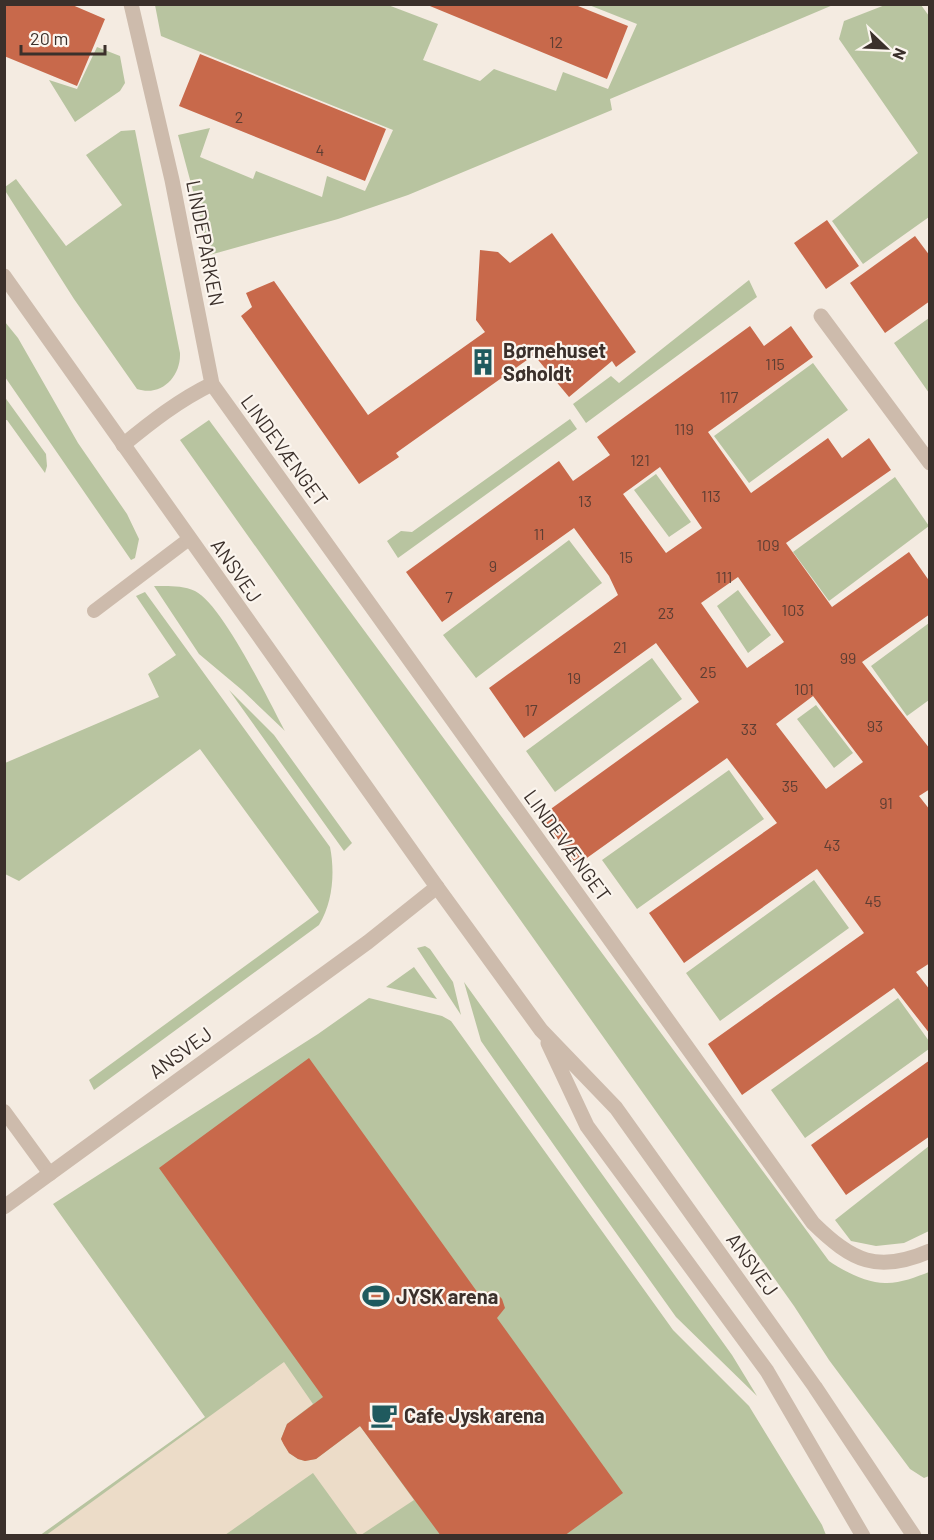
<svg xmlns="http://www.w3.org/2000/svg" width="934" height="1540" font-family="Barlow,sans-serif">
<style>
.green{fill:#b8c4a0}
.plaza{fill:#ecdcc8}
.building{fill:#c8694b;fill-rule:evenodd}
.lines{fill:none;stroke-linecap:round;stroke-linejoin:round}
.service{stroke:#cdbbac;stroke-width:14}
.minor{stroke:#cdbbac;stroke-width:15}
.tertiary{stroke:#cdbbac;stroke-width:15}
.labels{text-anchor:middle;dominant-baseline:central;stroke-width:4.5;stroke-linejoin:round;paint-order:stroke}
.number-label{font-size:16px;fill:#5e3e33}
.street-label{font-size:20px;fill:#3b302b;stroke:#fbf5ee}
.poi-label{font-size:20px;font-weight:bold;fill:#3b302b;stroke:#fbf5ee;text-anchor:start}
</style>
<rect width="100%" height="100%" fill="#f4ebe1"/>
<!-- green -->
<path class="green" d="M155,5H388L438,24L423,60L480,81L494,69L556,91L563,72L608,89L637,24L589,5H833L610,99L612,110L408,195L338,219L206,256L204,232L178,135L210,128L200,157L253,179L256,171L322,197L327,176L365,191L393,130L161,36Z
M885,5H921L929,16V217L863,264L832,221L918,153L839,39L844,21Z
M97,47L120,56L125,83L120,91L75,122L49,80L77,89Z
M135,130L180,353C181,377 161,397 137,389L74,299L4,189L5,187L16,179L66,246L122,205L86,155L121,131Z
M749,280L757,297L586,423L573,404L611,376L619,383Z
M929,318V393L894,343Z
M5,322L18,338L78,443L127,514L139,539L135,558L131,560L5,377Z
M813,363L848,410L749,483L714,436Z
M4,396L46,454L47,466L45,473L7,420H5Z
M570,419L577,429L398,558L387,541L401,531L412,532Z
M209,420L829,1261C843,1271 869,1284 887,1283C901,1283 916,1277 929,1272V1476L924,1478L910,1469L829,1360L794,1306L180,440Z
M656,474L691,522L669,537L634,490Z
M895,477L929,526L829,601L793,552Z
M569,540L602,583L476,678L443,635Z
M154,586C167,586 182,585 195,591C222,604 269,701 285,731L242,690L199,654Z
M738,590L771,635L748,653L717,606Z
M145,592L330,847C335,872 333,902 319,925L94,1090L89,1080L319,912L200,749L19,881L5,874V763L159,697L148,674L176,655L136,596Z
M929,623V700L907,716L871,666Z
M652,658L682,699L555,792L526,751Z
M229,690L274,735L352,843L344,851Z
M816,705L853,753L834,768L797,719Z
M729,770L764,819L637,909L602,860Z
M814,880L849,928L720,1021L686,973Z
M425,946L430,949L453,982L461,1015L417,948Z
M414,967L437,999L386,987Z
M464,982L732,1355L757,1396L676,1317L584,1188L481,1041Z
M369,998L442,1016L451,1021L673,1330L749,1406L822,1525L826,1535L39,1536L205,1417L53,1204L318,1034Z
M898,998L929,1041V1049L805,1138L771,1090Z
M929,1146V1231L904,1243L876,1246L851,1241L835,1220Z"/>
<!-- plaza -->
<path class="plaza" d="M284,1362L313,1404L287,1424L281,1439L289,1453L298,1459L305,1461L316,1459L360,1426L414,1500L361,1535H358L313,1473L225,1535L45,1536Z"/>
<!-- building -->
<path class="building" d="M4,4H70L105,19L77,86L4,56Z
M425,4H573L628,26L607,79Z
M200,54L386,129L365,181L179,106Z
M827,220L859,266L826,289L794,243Z
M552,233L636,352L616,367L612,361L569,397L534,355L396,453L399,457L359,484L241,316L252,307L246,293L274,281L368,415L485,332L476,320L480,250L498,252L510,263Z
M915,236L930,256V301L885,333L850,283Z
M750,326L764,346L791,326L813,357L708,432L751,493L828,438L842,458L869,438L891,470L786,543L832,607L909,552L930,582V614L862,662L930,749V789L919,796L930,810V963L916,972L930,990V1034L894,988L742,1095L708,1044L864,933L817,869L684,963L649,913L777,823L727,758L577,865L541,816L699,702L656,643L524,738L489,688L618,595L609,576L574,528L442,622L406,572L559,461L573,481L610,455L597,437ZM660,467L702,528L666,553L623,494ZM738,577L784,642L747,668L701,603ZM813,696L863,762L826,789L776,724Z
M309,1058L478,1293L495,1291L502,1299L505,1308L497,1318L623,1493L564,1536H441L360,1426L316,1459L305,1461L298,1459L289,1453L284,1445L281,1439L287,1424L323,1397L159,1168Z
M930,1060V1136L846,1195L811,1145Z"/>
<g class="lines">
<!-- service -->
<path class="service" d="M94,611L189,539
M4,1111L50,1174"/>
<!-- minor -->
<path class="minor" d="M821,316L930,463
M212,384L813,1223C852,1261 877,1274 930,1251
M123,445C151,422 179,400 212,384L172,180L131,4
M4,1207L368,942L437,887"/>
<!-- tertiary -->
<path class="tertiary" d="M4,276L437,887L541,1030L616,1108L815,1387L914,1536
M548,1043L587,1126L767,1371L863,1536"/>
</g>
<!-- icons -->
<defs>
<symbol id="building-bare" viewBox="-9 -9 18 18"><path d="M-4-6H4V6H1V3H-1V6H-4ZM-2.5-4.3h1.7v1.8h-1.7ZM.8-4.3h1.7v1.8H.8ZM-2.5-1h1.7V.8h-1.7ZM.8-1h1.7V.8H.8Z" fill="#1f5a5e" stroke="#fbf5ee" stroke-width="2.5" paint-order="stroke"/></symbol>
<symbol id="stadium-bare" viewBox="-9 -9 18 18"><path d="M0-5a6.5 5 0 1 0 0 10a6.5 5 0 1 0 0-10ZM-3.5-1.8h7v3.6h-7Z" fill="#1f5a5e" stroke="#fbf5ee" stroke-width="2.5" paint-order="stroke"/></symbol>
<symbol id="cafe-bare" viewBox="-9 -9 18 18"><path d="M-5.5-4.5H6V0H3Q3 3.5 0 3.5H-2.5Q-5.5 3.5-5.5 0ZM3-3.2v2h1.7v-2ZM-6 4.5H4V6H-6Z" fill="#1f5a5e" stroke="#fbf5ee" stroke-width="2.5" paint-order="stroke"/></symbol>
</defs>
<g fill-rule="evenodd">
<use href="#building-bare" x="464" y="343" width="38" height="38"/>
<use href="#stadium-bare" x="357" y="1277" width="38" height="38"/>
<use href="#cafe-bare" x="365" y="1396" width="38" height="38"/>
</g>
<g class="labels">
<!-- number labels -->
<g class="number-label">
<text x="556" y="41">12</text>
<text x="239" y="116">2</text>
<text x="320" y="149">4</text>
<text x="775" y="363">115</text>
<text x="729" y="396">117</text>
<text x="684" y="428">119</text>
<text x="640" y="459">121</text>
<text x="711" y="495">113</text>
<text x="585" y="500">13</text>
<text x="539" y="533">11</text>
<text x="768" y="544">109</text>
<text x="626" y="556">15</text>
<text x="493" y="565">9</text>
<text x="724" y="576">111</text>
<text x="449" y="596">7</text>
<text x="793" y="609">103</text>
<text x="666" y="612">23</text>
<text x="620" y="646">21</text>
<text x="848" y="657">99</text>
<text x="708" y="671">25</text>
<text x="574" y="677">19</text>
<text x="804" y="688">101</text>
<text x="531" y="709">17</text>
<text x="875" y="725">93</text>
<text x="749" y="728">33</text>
<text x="790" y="785">35</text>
<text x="886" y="802">91</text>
<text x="832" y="844">43</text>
<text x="873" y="900">45</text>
</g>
<!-- street labels -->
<g class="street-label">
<text transform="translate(206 243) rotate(79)">LINDEPARKEN</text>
<text transform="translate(285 450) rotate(54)">LINDEVÆNGET</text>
<text transform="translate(237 570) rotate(55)">ANSVEJ</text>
<text transform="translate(568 845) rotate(54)">LINDEVÆNGET</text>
<text transform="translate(180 1052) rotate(-36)">ANSVEJ</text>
<text transform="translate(753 1264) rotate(54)">ANSVEJ</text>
</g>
<!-- poi labels -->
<g class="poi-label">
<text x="503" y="350">Børnehuset<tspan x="503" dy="23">Søholdt</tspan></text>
<text x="396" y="1296">JYSK arena</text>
<text x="404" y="1415">Cafe Jysk arena</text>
</g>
</g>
<!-- border -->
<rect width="934" height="1540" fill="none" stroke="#3b302b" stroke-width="12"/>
<!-- north arrow -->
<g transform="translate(886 48) rotate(113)" stroke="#fbf5ee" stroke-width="4.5" paint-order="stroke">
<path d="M0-4.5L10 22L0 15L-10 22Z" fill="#3b302b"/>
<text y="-9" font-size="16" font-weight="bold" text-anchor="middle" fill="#3b302b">N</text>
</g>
<!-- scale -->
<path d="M21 45v9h84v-9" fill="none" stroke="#3b302b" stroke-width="3"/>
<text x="30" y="45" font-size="18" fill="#3b302b" stroke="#fbf5ee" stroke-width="4.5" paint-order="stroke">20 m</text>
</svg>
